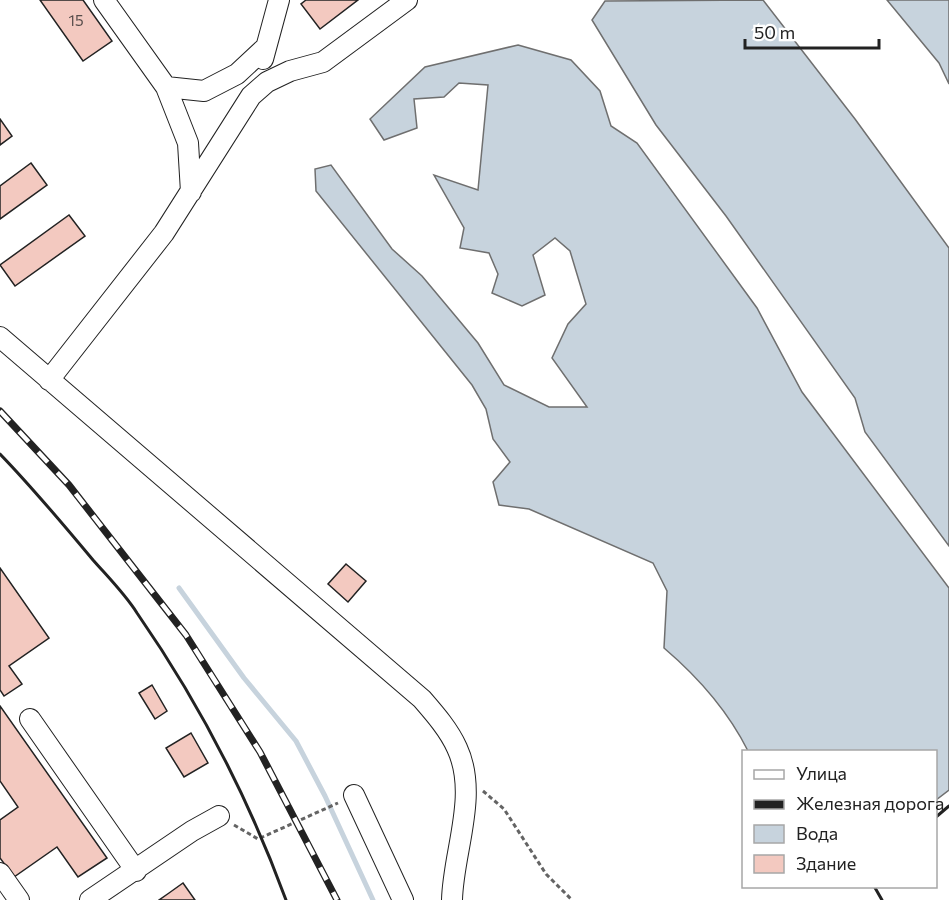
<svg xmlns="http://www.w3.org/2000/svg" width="949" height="900" font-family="Commissioner,sans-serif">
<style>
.water{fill:#c7d3dd;stroke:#6f6f6f;stroke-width:1.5}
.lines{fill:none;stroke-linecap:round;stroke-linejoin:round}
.stream{stroke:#c7d3dd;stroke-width:5}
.building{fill:#f3c9c0;stroke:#222;stroke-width:1.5}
.minor-casing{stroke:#222;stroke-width:22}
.path{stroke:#646464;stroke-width:3;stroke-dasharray:4.5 3;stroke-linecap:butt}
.minor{stroke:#fff;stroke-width:20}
.rail-casing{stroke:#222;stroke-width:7}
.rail{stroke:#fff;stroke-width:4.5;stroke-dasharray:14;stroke-linecap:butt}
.wall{stroke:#222;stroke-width:3}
.labels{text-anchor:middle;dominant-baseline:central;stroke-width:4.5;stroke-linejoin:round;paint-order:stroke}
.number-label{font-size:15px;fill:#564c4a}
</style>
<rect width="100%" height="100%" fill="#fff"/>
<!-- water -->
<path class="water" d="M763,0L855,119L949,248V546L865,432L855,398L726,216L656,125L592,20L605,1Z
M887,0H949V84L939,63Z
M518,45L571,60L600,91L611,126L637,143L757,308L802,392L949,588V790L936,800V752L748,751C728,711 698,677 664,648L667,591L653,563L529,509L499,505L493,482L510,462L493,439L486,409L472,385L316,191L315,169L331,165L392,249L422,276L478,343L504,385L549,407H587L552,358L568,324L586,304L570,251L555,238L533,255L545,295L522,306L492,293L498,274L489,253L460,248L464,228L434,175L478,190L488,85L459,83L444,97L414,99L417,128L384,140L370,119L425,67Z"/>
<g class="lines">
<!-- stream -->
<path class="stream" d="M179,588L244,678L296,741L325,796L373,900"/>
</g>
<!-- building -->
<path class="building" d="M40,0H83L112,41L83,61Z
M306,0H358L320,29L301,4Z
M0,119L12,136L0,145Z
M31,163L47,185L0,219V186Z
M69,215L85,236L15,286L0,265Z
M346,564L366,581L348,602L328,584Z
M0,568L49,638L9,666L22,684L4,696L0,690Z
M152,685L167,711L155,719L139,693Z
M0,706L107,858L78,877L57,847L14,877L0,858V820L18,807L0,781Z
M191,733L208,763L184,777L166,748Z
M183,883L195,900H159L169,893Z"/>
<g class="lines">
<defs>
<path id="minor" d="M104,0L166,87L188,143L191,192
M263,59L279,0
M166,87L204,91L237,74L266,47
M0,337L422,699C435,714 449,730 457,748C479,795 453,852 452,900
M49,380L164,233L251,96L267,82L290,71L323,62L407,0
M30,719L136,871
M354,795L403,900
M0,873L19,900
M90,900L192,831L219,816"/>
</defs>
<!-- minor casing -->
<use href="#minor" class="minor-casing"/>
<!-- path -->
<path class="path" d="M483,791L504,809L546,874L572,900
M234,825L258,839L338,803"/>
<!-- minor -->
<use href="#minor" class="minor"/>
<defs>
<path id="rail" d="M0,411L69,485L186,635L260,752L337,900"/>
</defs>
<!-- rail casing -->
<use href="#rail" class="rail-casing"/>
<!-- rail -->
<use href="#rail" class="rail"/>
<!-- wall -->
<path class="wall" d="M0,454C33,488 63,524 93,560C108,577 125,594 137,613C198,701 249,799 286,900
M936,817L949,806
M874,886L882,900"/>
</g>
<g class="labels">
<!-- number labels -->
<g class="number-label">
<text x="76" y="20">15</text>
</g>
</g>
<!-- legend -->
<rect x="742" y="750" width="195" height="138" fill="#ffffff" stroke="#a7a7a7" stroke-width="1.5"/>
<rect x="754" y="770" width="30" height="9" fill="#ffffff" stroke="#a7a7a7" stroke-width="1.5"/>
<text x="796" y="780" font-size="18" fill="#222222">Улица</text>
<rect x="754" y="800" width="30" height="9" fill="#222222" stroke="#a7a7a7" stroke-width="1.5"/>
<text x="796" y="810" font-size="18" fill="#222222">Железная дорога</text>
<rect x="754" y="825" width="30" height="18" fill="#c7d3dd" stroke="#a7a7a7" stroke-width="1.5"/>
<text x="796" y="840" font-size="18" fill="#222222">Вода</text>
<rect x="754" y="855" width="30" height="18" fill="#f3c9c0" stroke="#a7a7a7" stroke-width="1.5"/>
<text x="796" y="870" font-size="18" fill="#222222">Здание</text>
<!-- scale -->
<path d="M745 39v9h134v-9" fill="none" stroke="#222222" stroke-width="3"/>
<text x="754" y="39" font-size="18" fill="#222222" stroke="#ffffff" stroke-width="4.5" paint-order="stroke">50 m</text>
</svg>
